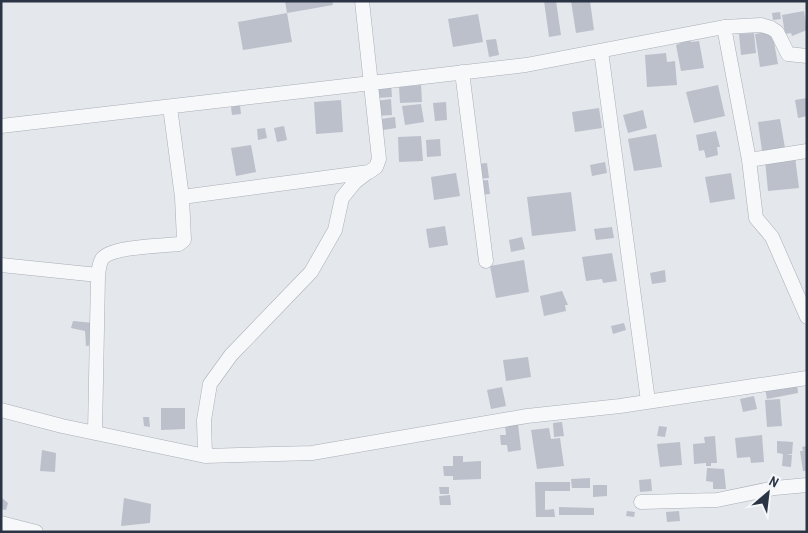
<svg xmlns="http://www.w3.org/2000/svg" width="808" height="533" font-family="'Archivo Narrow',sans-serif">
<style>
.building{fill:#bbc0ca}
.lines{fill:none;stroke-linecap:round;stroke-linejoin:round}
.minor-casing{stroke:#a9aeb7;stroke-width:15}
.minor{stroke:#f7f8fa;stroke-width:14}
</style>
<rect width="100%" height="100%" fill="#e4e7ec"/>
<!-- building -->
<path class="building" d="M285,1H332L333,5L287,13Z
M544,1H556L561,35L549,37Z
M571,1H590L594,30L576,33Z
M804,11L807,30L792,36L791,33L785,34L782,15Z
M780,12L781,19L773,20L772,13Z
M287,13L292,42L243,50L238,22Z
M478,14L483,42L453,47L448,19Z
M772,31L778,64L760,67L755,34Z
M754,33L756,53L741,55L739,34Z
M496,39L499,55L489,57L486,40Z
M690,39L691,42L699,41L704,68L681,71L676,45Z
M666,53L667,62L675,61L677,85L647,87L645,55Z
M391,84L392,97L377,98L376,86Z
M421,85L422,102L400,103L399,87Z
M718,85L725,116L694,123L686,92Z
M807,98V116L798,118L795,100Z
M391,99L392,115L377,116L376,101Z
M341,100L343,132L316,134L314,102Z
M446,102L447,120L435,121L433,103Z
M421,104L424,122L405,125L402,106Z
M240,105L241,114L232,115L231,107Z
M599,108L602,128L575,132L572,112Z
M643,110L647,128L628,133L623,115Z
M395,117L396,128L383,130L381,119Z
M780,119L785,148L762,151L758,122Z
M284,126L287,140L277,142L274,128Z
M265,128L267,138L258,140L257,129Z
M716,131L720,147H717L718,155L706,158L704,150L699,151L696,135Z
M656,134L662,167L634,171L628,139Z
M421,136L423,161L399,162L398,137Z
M440,139L441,156L427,157L426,140Z
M251,145L256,172L236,176L231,148Z
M795,157L799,188L768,191L765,160Z
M605,162L607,173L592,176L590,165Z
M487,163L489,178L478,179L476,164Z
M456,173L460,196L434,200L431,177Z
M731,173L735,199L710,203L705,177Z
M488,180L490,194L480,195L478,181Z
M571,192L576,231L532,236L527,197Z
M445,226L448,245L429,248L426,229Z
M612,227L614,238L596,240L594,229Z
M522,237L525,249L511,252L509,240Z
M612,253L617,281L603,283L602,279L586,281L582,257Z
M524,260L529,292L496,298L490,266Z
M665,270L666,282L652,284L650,273Z
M562,291L568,305H565L566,311L544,316L540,296Z
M73,321L94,323L93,345L86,346L85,331L71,328Z
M624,323L626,330L613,334L611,326Z
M528,357L531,377L506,381L503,360Z
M797,384L798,393L767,399L765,389Z
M502,387L506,406L491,409L487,390Z
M754,396L757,409L743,412L740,399Z
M780,399L782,426L767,427L765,400Z
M161,408H185V429L161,430Z
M143,417H149L150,427L144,426Z
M562,422L564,436L554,437L553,423Z
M518,424L521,450L508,452L507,445H501L500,435H506L505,425Z
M659,426L667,427L665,437L657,436Z
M549,428L551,439L560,438L564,466L537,469L531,430Z
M762,435L764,462L751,463L750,457L737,458L735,438Z
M715,436L717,463H711V466H706V463L694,464L693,444L705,443L704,437Z
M777,441L793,442L792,454H786L792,455L791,467L782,466L783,454L777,453Z
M680,442L682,465L660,467L657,444Z
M807,446V471H803L800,451H803L802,447Z
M42,450L56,453L55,472L40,471Z
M453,456H463V462L481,461V479L453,480V476H444L443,466H453Z
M707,468L724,469L726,489H713V482L706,481Z
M590,478V488H572L571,479Z
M651,479L652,491L640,492L639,480Z
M535,482H570V491H545V510L554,509L555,517H536Z
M593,485H607V496L593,497Z
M439,487H449V494H440Z
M450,495L451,505H440L439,496Z
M1,497L8,503L6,510L1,509Z
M124,498L151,504L150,523L121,526Z
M559,507L594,508V515H559Z
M627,511L635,512L634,517L626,516Z
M679,511L680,521L667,522L666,512Z"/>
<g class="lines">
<defs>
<path id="minor" d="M724,27L749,160L756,218L772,237L807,317
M601,51L648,401
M462,72L486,261
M1,126L526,65L724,27L761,25L771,28L777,32L788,54L807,56
M749,160L807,151
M182,197L369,172L376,167L379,159L362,1
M1,265L98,275
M1,410L62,426L205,456L312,453L527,416L620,406L807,378
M95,433L98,275C99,269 99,264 102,259C111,246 163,246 179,244L184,240L182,197L170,107
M205,456L204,420L210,384L231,355L311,272L335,230L342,198L355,182L368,172
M641,502L717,500L775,488L807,485
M1,523L36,532"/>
</defs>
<!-- minor casing -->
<use href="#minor" class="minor-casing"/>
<!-- minor -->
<use href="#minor" class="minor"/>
</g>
<!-- border -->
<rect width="808" height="533" fill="none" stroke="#2b3445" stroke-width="5"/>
<!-- north arrow -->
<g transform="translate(768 493) rotate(28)" stroke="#f4f6f9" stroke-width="4" paint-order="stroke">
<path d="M0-4L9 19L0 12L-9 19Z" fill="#2b3445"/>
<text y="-8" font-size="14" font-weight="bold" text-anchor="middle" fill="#2b3445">N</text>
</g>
</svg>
